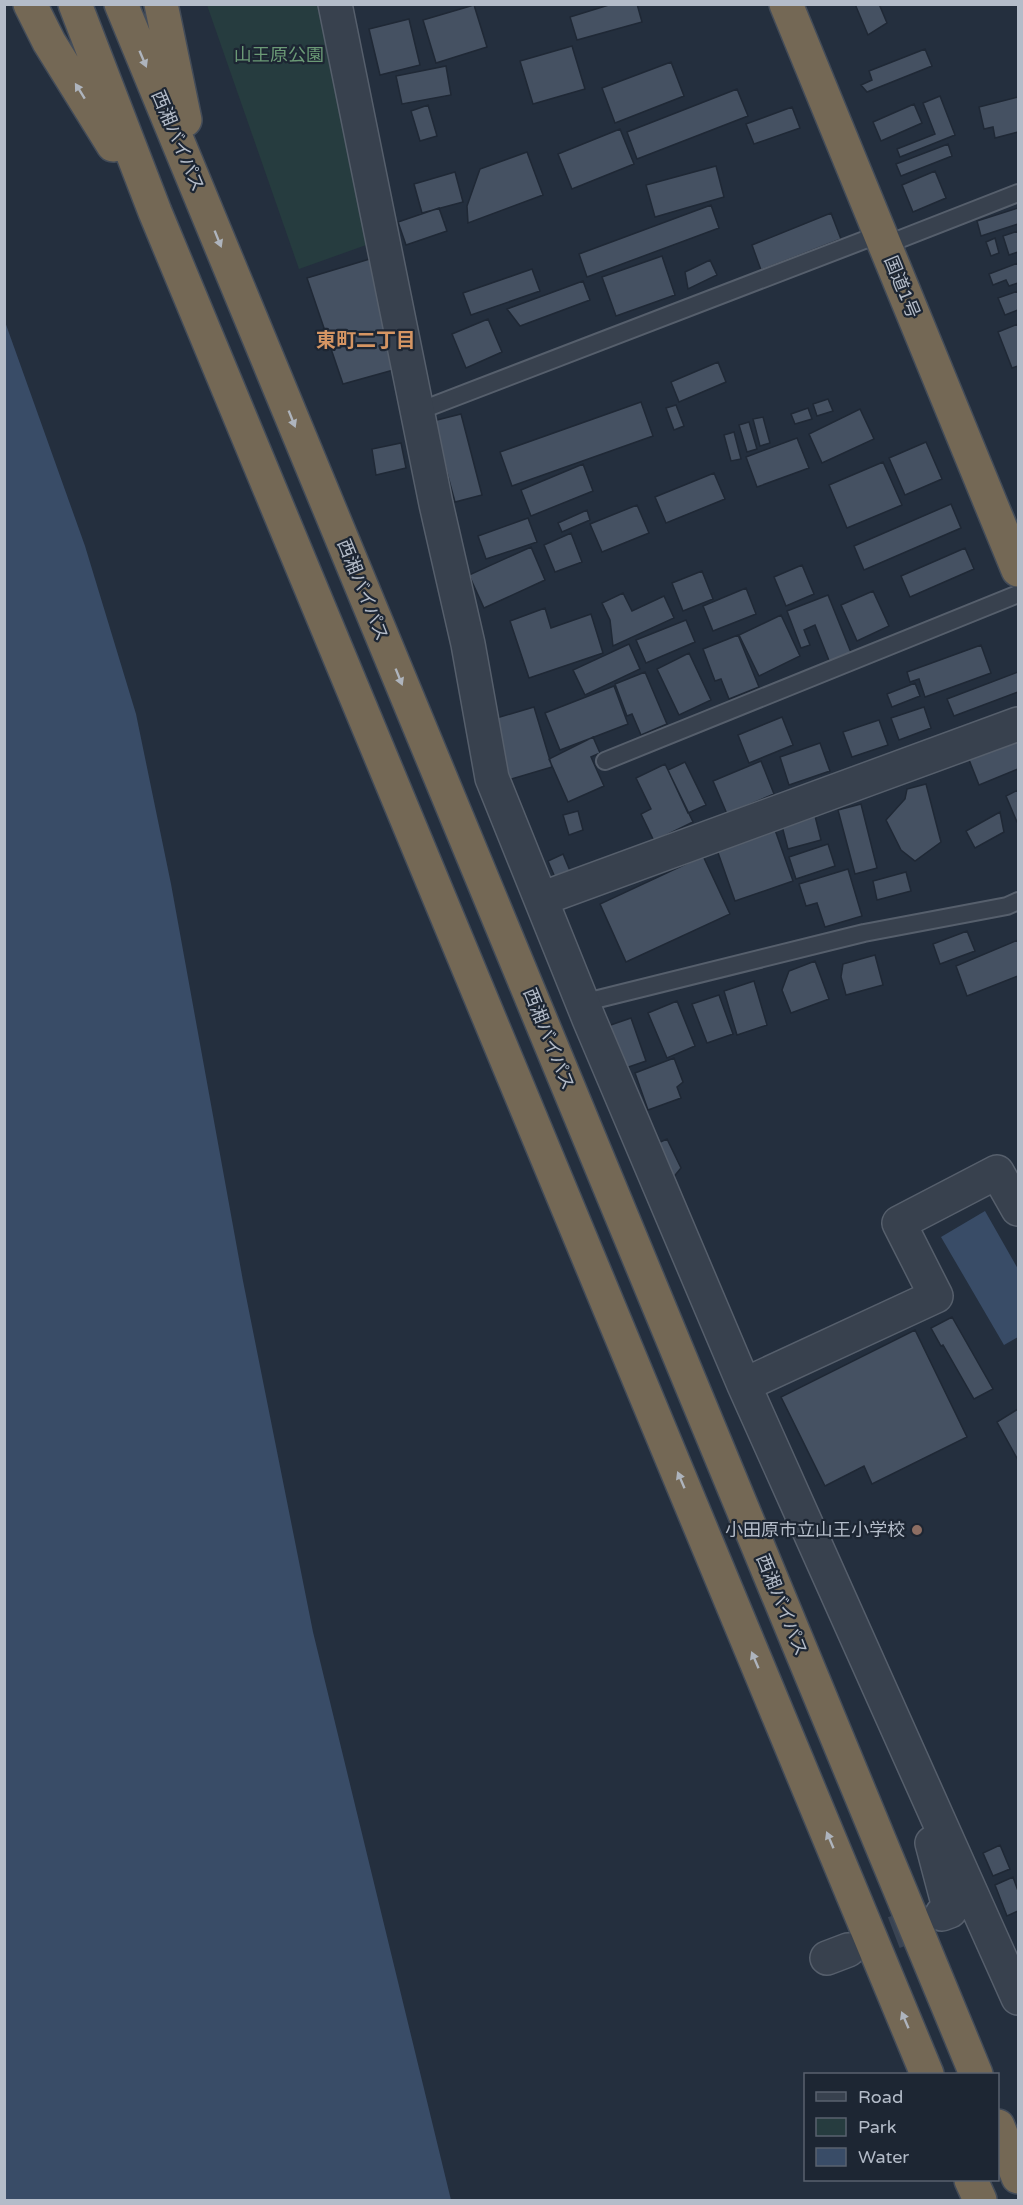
<svg xmlns="http://www.w3.org/2000/svg" width="1023" height="2205" font-family="'Varela Round','Noto Sans JP',sans-serif">
<style>
.green{fill:#263c3f}
.water{fill:#394c67}
.building{fill:#455162;stroke:#1f2835;stroke-width:1.5}
.lines{fill:none;stroke-linecap:round;stroke-linejoin:round}
.street-tunnel{stroke:#3a4453;stroke-width:33;stroke-dasharray:33 16;stroke-linecap:butt}
.lane-casing{stroke:#565f6c;stroke-width:20}
.street-casing{stroke:#565f6c;stroke-width:36}
.highway-casing{stroke:#434c59;stroke-width:36}
.lane{stroke:#38414e;stroke-width:16}
.street{stroke:#38414e;stroke-width:33}
.highway{stroke:#746855;stroke-width:33}
.oneway{fill:#aeb4bd}
.education-dot{fill:#8d6e63;stroke:#1d2633;stroke-width:2}
.labels{text-anchor:middle;dominant-baseline:central;stroke-width:4.5;stroke-linejoin:round;paint-order:stroke}
.park-label{font-size:18px;fill:#6b9a76;stroke:#1d2633}
.street-label{font-size:18px;fill:#b4bcc9;stroke:#1d2633}
.poi-label{font-size:18px;fill:#b4bcc9;stroke:#1d2633;text-anchor:end}
.neighbourhood-label{font-size:20px;font-weight:bold;fill:#d59563;stroke:#1d2633}
</style>
<rect width="100%" height="100%" fill="#242f3e"/>
<!-- green -->
<path class="green" d="M207,5H321L369,244L299,269Z"/>
<!-- water -->
<path class="water" d="M4,319L85,546L136,714L171,884L243,1281L313,1632L451,2200H5Z
M985,1211L1018,1269V1337L1004,1345L941,1237Z"/>
<!-- building -->
<path class="building" d="M612,4H637L642,22L577,40L570,17Z
M855,4H879L887,23L868,35Z
M474,5L487,47L436,63L423,20Z
M409,19L420,65L380,75L369,29Z
M572,46L585,89L533,104L520,61Z
M925,49L932,66L867,92L861,85L872,80L869,71Z
M671,62L684,96L615,123L602,88Z
M446,66L451,95L402,104L396,76Z
M737,89L748,116L637,159L627,132Z
M940,96L955,135L900,157L897,149L935,134L923,103Z
M1018,97V132L995,138L993,127L984,129L979,107Z
M914,104L922,123L881,141L873,122Z
M428,105L437,136L420,141L411,111Z
M792,107L800,128L754,144L746,124Z
M620,129L634,164L572,189L558,154Z
M948,144L952,156L901,176L896,164Z
M527,152L543,195L468,223L467,206L480,169Z
M716,166L724,197L655,217L646,185Z
M935,171L946,198L913,212L902,185Z
M455,172L463,202L422,213L414,184Z
M711,205L719,228L587,277L579,254Z
M439,208L447,231L406,245L398,222Z
M1018,208V224L981,236L977,221Z
M831,213L841,239L761,270L752,245Z
M1018,231V252L1009,255L1003,236Z
M995,238L999,253L991,256L986,242Z
M662,256L675,295L616,316L602,277Z
M373,258L397,369L343,384L307,278Z
M710,260L717,275L688,289L685,272Z
M1018,263V283L1009,286L1006,280L993,285L989,274Z
M532,269L540,291L471,315L463,293Z
M583,281L590,300L520,326L507,309Z
M1018,291V310L1005,315L998,298Z
M488,319L502,352L466,368L452,334Z
M1018,324V366L1012,368L998,332Z
M718,362L726,382L679,402L671,382Z
M828,399L833,411L817,416L813,404Z
M641,402L653,436L512,486L500,452Z
M676,405L684,426L674,430L666,408Z
M808,408L812,419L795,424L791,414Z
M860,409L874,439L822,463L809,434Z
M461,414L482,495L455,502L433,421Z
M763,417L770,443L760,446L753,419Z
M749,422L757,449L747,452L739,425Z
M734,432L741,459L731,461L724,435Z
M797,438L809,468L757,487L746,457Z
M926,442L942,479L905,495L889,458Z
M401,443L406,468L376,475L372,449Z
M883,462L902,505L847,528L829,485Z
M583,464L593,491L531,516L521,490Z
M714,473L725,499L666,523L655,497Z
M951,504L961,528L864,570L854,546Z
M637,505L649,533L602,552L590,524Z
M587,510L590,520L562,532L558,523Z
M528,518L537,542L486,559L478,536Z
M571,533L582,562L555,572L544,545Z
M531,547L545,580L484,608L469,575Z
M965,548L974,569L910,597L901,576Z
M802,565L814,594L786,606L774,577Z
M702,571L713,599L683,611L672,583Z
M746,588L756,614L713,631L703,606Z
M873,591L889,626L857,641L841,605Z
M623,593L632,611L664,596L674,618L613,646L610,620L602,603Z
M828,595L852,655L830,663L815,625L804,630L810,645L801,648L787,611Z
M545,608L551,628L591,614L603,653L529,678L510,621Z
M781,615L800,656L759,676L739,635Z
M686,620L695,642L646,663L636,640Z
M738,635L759,687L729,699L721,679L715,681L703,649Z
M629,644L640,669L585,695L573,670Z
M981,645L991,673L925,697L919,679L910,682L907,672Z
M689,653L711,700L679,715L657,669Z
M645,672L667,724L641,735L632,714L627,716L615,684Z
M1018,672V692L954,716L947,699Z
M915,683L920,696L892,707L887,694Z
M614,686L628,724L560,750L545,713Z
M534,707L552,767L508,780L490,720Z
M924,707L931,728L899,740L891,718Z
M782,717L793,745L749,763L738,735Z
M879,720L888,745L852,757L843,732Z
M1018,731V769L979,785L966,752Z
M593,737L600,753L591,757L604,786L568,802L549,759Z
M820,743L830,771L789,785L780,757Z
M761,761L774,794L727,814L713,781Z
M685,762L706,805L688,813L668,770Z
M665,764L693,822L654,841L641,814L651,809L636,778Z
M926,784L941,842L915,861L901,850L886,820L905,799L907,789Z
M1018,790V822H1017L1006,796Z
M861,804L877,868L855,874L838,810Z
M578,811L583,830L569,835L563,815Z
M1000,812L1004,832L975,848L966,831Z
M815,816L821,840L788,849L782,826Z
M774,827L793,881L735,901L716,847Z
M828,844L835,866L796,879L789,857Z
M563,854L575,883L560,889L548,861Z
M703,856L730,914L626,962L600,904Z
M848,869L862,916L825,927L817,903L806,906L799,884Z
M906,872L911,891L877,900L873,881Z
M967,931L975,951L940,964L933,944Z
M1018,940V976L967,996L956,966Z
M875,955L883,985L846,995L841,977L843,964Z
M815,961L829,999L791,1013L782,990L789,971Z
M754,981L767,1025L737,1035L724,991Z
M719,995L733,1034L707,1043L692,1004Z
M677,1001L695,1046L667,1058L648,1013Z
M631,1018L646,1061L614,1072L599,1029Z
M674,1058L683,1082L677,1087L681,1098L648,1110L635,1073Z
M667,1139L681,1168L667,1185L649,1147Z
M952,1317L993,1389L974,1399L943,1345L941,1346L931,1328Z
M915,1330L967,1437L872,1484L864,1466L825,1486L781,1397Z
M1018,1409V1460L997,1422Z
M1000,1845L1010,1869L993,1876L983,1853Z
M1013,1877L1018,1891V1911L1007,1916L995,1885Z"/>
<g class="lines">
<!-- street-tunnel -->
<path class="street-tunnel" d="M848,1950L940,1915"/>
<defs>
<path id="lane" d="M885,245L1018,193
M419,411L880,234
M605,761L1018,594
M582,1003L864,933L1007,906L1018,901"/>
<path id="street" d="M335,4L436,504L468,644L492,778L589,1019L744,1385L1018,1998
M541,899L1018,724
M744,1385L936,1296L899,1223L997,1172L1018,1209
M932,1843L950,1911L942,1914
M827,1958L848,1950"/>
<path id="highway" d="M30,4L49,42L113,145
M75,4L155,212L927,2074
M121,4L976,2074
M161,4L185,120
M786,4L1018,570
M998,2126L1018,2177
M971,2180L980,2200"/>
</defs>
<!-- lane casing -->
<use href="#lane" class="lane-casing"/>
<!-- street casing -->
<use href="#street" class="street-casing"/>
<!-- highway casing -->
<use href="#highway" class="highway-casing"/>
<!-- lane -->
<use href="#lane" class="lane"/>
<!-- street -->
<use href="#street" class="street"/>
<!-- highway -->
<use href="#highway" class="highway"/>
</g>
<!-- one-way arrows -->
<defs><path id="oneway-solid" d="M-6-.8H1V-3.2L6.5 0L1 3.2V.8H-6Z" transform="scale(1.5)"/></defs>
<g class="oneway">
<use href="#oneway-solid" transform="translate(143 59) rotate(67)"/>
<use href="#oneway-solid" transform="translate(80 91) rotate(-122)"/>
<use href="#oneway-solid" transform="translate(218 239) rotate(68)"/>
<use href="#oneway-solid" transform="translate(292 419) rotate(68)"/>
<use href="#oneway-solid" transform="translate(399 677) rotate(68)"/>
<use href="#oneway-solid" transform="translate(681 1480) rotate(-113)"/>
<use href="#oneway-solid" transform="translate(755 1660) rotate(-113)"/>
<use href="#oneway-solid" transform="translate(830 1840) rotate(-113)"/>
<use href="#oneway-solid" transform="translate(905 2020) rotate(-113)"/>
</g>
<!-- markers -->
<circle class="education-dot" cx="917" cy="1530" r="6"/>
<g class="labels">
<!-- park labels -->
<g class="park-label">
<text x="279" y="55">山王原公園</text>
</g>
<!-- street labels -->
<g class="street-label">
<text transform="translate(178 141) rotate(67)">西湘バイパス</text>
<text transform="translate(902 287) rotate(68)">国道1号</text>
<text transform="translate(363 590) rotate(68)">西湘バイパス</text>
<text transform="translate(549 1039) rotate(68)">西湘バイパス</text>
<text transform="translate(782 1605) rotate(68)">西湘バイパス</text>
</g>
<!-- poi labels -->
<g class="poi-label">
<text x="905" y="1530">小田原市立山王小学校</text>
</g>
<!-- neighbourhood labels -->
<g class="neighbourhood-label">
<text x="366" y="341">東町二丁目</text>
</g>
</g>
<!-- border -->
<rect width="1023" height="2205" fill="none" stroke="#b4bcc9" stroke-width="12"/>
<!-- legend -->
<rect x="804" y="2073" width="195" height="108" fill="#1d2633" stroke="#59626f" stroke-width="1.5"/>
<rect x="816" y="2092" width="30" height="9" fill="#38414e" stroke="#59626f" stroke-width="1.5"/>
<text x="858" y="2103" font-size="18" fill="#b4bcc9">Road</text>
<rect x="816" y="2118" width="30" height="18" fill="#263c3f" stroke="#59626f" stroke-width="1.5"/>
<text x="858" y="2133" font-size="18" fill="#b4bcc9">Park</text>
<rect x="816" y="2148" width="30" height="18" fill="#394c67" stroke="#59626f" stroke-width="1.5"/>
<text x="858" y="2163" font-size="18" fill="#b4bcc9">Water</text>
</svg>
